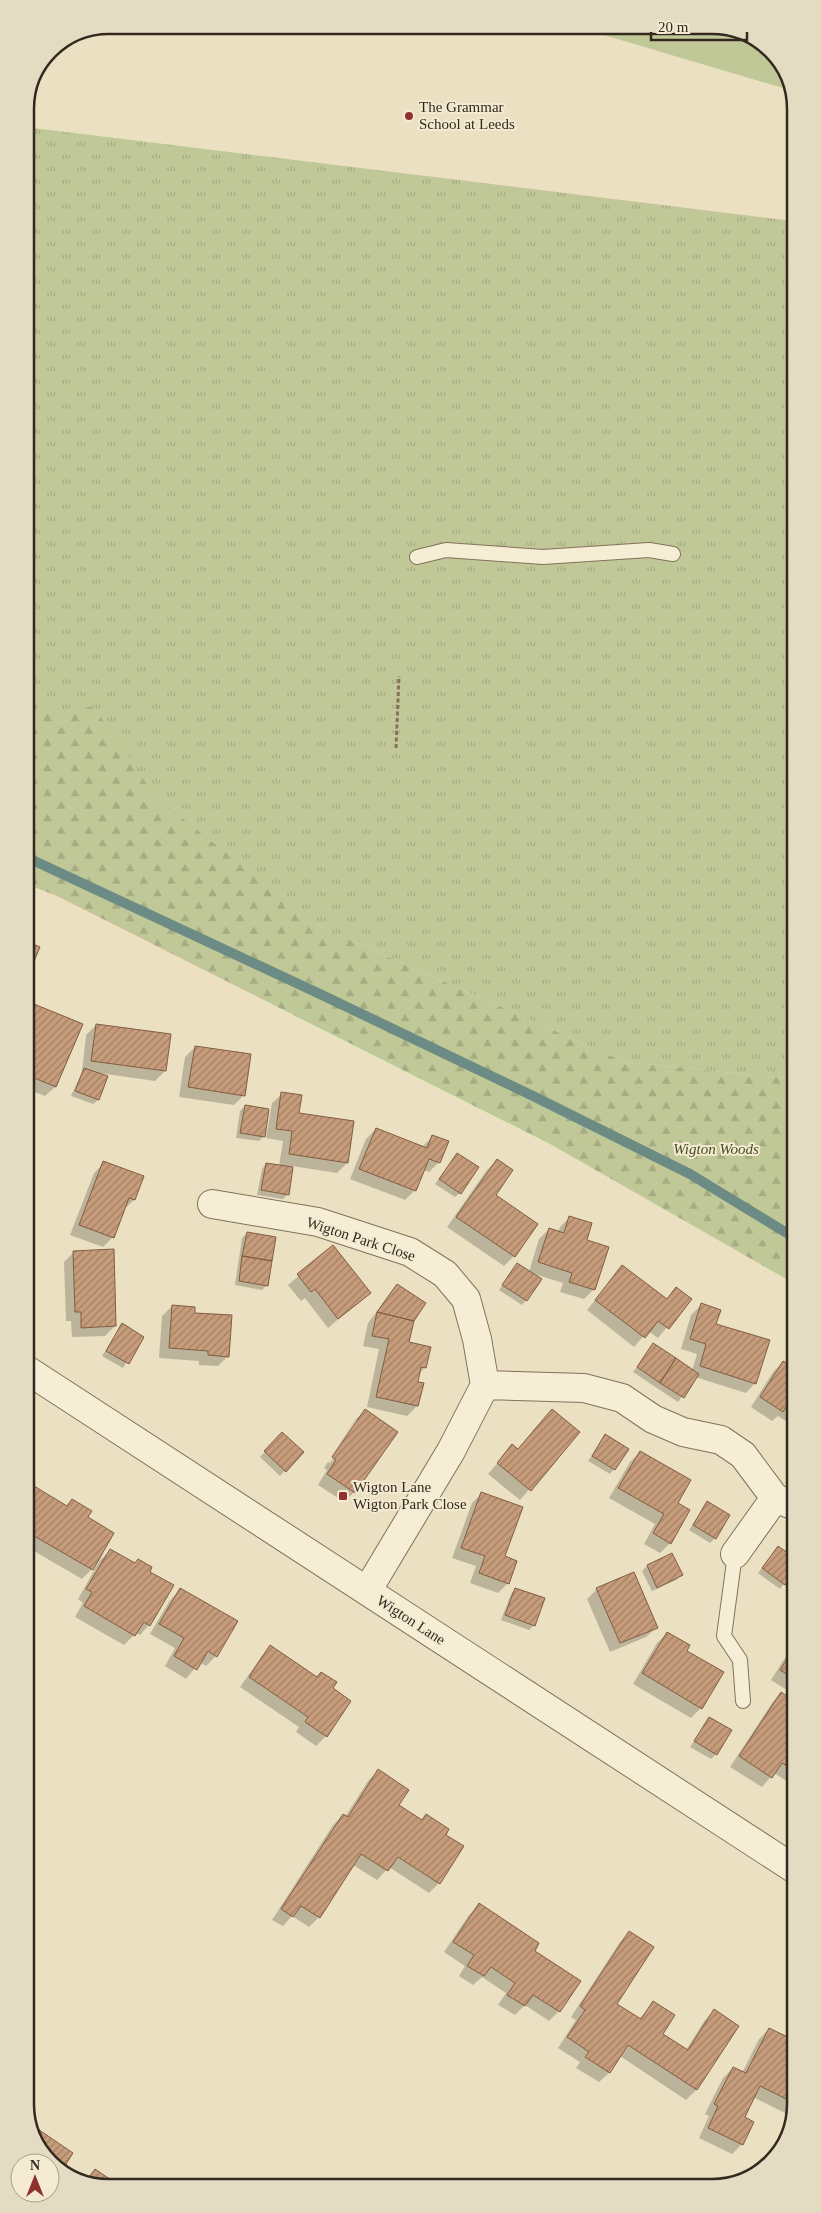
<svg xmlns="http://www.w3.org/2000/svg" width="821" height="2213" font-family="Georgia,serif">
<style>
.grass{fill:url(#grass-tufts)}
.forest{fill:url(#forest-firs)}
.pitch{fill:#c1c897}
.shadow{fill:#0003;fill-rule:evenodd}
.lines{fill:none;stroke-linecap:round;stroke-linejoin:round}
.stream{stroke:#6c8b84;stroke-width:10}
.building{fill:url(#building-hatch);stroke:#815d42}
.lane-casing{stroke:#83715b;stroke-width:16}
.street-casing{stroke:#83715b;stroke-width:30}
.path{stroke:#83715b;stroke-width:3;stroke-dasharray:4 2.5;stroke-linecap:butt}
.lane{stroke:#f6edd5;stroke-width:14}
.street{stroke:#f6edd5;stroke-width:28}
.poi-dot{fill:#8e312f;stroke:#f3ead1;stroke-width:2}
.labels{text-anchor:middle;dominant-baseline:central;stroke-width:4;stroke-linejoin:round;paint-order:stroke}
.poi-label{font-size:15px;fill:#34291e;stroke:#f3ead1;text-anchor:start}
.park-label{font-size:15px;font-style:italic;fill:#444f26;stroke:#f3ead1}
.street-label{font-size:15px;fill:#34291e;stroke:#f3ead1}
.rim{fill:none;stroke:#34291e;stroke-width:2.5}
</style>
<defs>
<pattern id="grass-tufts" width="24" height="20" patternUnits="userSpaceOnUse" patternTransform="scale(1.25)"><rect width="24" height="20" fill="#c1c897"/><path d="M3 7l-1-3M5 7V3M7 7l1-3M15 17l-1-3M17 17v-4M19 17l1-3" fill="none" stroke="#a6ac82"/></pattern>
<pattern id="forest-firs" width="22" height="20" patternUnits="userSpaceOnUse" patternTransform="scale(1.25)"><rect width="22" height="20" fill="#c1c897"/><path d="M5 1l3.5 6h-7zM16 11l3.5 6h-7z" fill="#a6ac82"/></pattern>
<pattern id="building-hatch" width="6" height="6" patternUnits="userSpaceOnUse" patternTransform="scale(1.25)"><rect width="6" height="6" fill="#c69c7b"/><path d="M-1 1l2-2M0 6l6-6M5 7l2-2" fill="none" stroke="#a27f64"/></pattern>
</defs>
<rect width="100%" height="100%" fill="#ebe0c2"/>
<!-- grass -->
<path class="grass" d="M25,127L793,221L795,1079L625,1062L319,926L144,804L26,703Z"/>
<!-- forest -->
<path class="forest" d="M26,685L66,714L92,706L120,743L155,797L319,926L625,1062L795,1079V1284L550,1144L57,896L26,884Z"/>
<!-- pitch -->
<path class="pitch" d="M718,25L763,43L793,87V91L577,27Z"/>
<!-- shadow -->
<path class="shadow" d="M29,1003L55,1087L45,1096L27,1089L26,1006Z
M96,1025L165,1071L155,1081L99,1073L98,1100L93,1104L71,1096L82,1072L86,1035Z
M195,1047L244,1095L234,1105L179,1097L185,1057Z
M282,1094L298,1114L353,1122L347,1163L337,1173L292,1166L288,1194L283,1199L257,1195L262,1169L266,1164L279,1166L283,1141L266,1138L272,1103Z
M245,1106L263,1137L259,1141L236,1138L240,1111Z
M376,1129L422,1147L433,1136L439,1162L429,1172L423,1170L415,1190L405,1200L350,1179L366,1139Z
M457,1154L460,1193L455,1197L435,1184Z
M497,1160L494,1195L536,1224L514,1256L504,1266L447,1227L487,1170Z
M104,1163L142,1177L134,1200L123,1210L113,1237L103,1247L70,1235L94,1173Z
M570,1217L585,1240L594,1289L584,1299L560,1292L563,1283L531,1273L526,1300L522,1305L499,1290L517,1264L529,1272L539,1239L549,1229L558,1232L560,1227Z
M247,1233L267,1285L262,1290L235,1285L242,1238Z
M333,1247L369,1293L328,1328L305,1298L301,1301L288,1285Z
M74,1252L115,1326L105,1336L72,1337L71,1321H66L64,1262Z
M623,1266L666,1300L676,1289L690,1299L658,1338L648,1331L634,1347L587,1310Z
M393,1290L412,1322L408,1343L425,1367L419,1374L416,1383L417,1406L407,1416L367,1407L379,1349L363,1346L368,1323Z
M701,1305L755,1383L746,1393L695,1377L678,1402L633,1372L653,1345L692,1371L697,1354L681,1349L691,1315Z
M172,1306L193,1314L228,1356L218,1366L199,1365V1361L159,1358L162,1316Z
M122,1325L143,1337L123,1368L102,1356Z
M783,1362L795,1370V1427L778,1416L772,1421L751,1407L773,1372Z
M552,1410L578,1432L520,1500L488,1474L512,1446L517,1450Z
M365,1411L397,1432L354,1492L344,1502L318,1485L327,1470L324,1468L355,1420ZM356,1420H359L330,1463L328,1462Z
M282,1433L302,1452L280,1476L260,1457Z
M605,1436L614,1469L610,1474L588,1461Z
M640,1452L676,1504L688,1511L670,1543L660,1553L644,1544L655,1524L609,1498L630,1462Z
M34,1488L66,1507L72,1501L86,1518L92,1569L82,1579L27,1547V1495Z
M482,1493L504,1557L508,1583L498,1593L470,1583L476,1566L452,1558L472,1503Z
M707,1503L715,1538L710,1543L689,1530Z
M778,1547L795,1560V1569L780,1589L758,1573Z
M110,1551L148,1573L149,1625L140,1635L136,1633L124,1645L75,1617L83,1603L78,1599L100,1560Z
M672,1555L681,1575L676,1580L652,1591L642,1571L647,1566Z
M515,1589L534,1625L529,1630L501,1620L511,1594Z
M597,1589L656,1628L646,1637L610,1652L587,1599Z
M180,1590L216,1656L206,1666L200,1662L186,1679L165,1666L175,1648L150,1634L170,1600Z
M667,1634L685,1651L701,1708L691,1718L633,1684L657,1643Z
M795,1642V1695L771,1680Z
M270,1647L331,1688L326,1736L316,1746L296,1732L299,1727L240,1687L261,1657Z
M781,1693L795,1702V1740L792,1746L795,1748L796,1774L788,1782L774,1773L762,1787L730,1767L772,1703Z
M709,1718L716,1754L711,1759L690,1747Z
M378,1771L398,1805L421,1821L426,1816L439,1883L429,1893L389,1867L377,1880L353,1865L319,1917L309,1927L292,1916L283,1926L272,1920L333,1825L343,1815L345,1817L368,1781Z
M479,1905L533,1951L579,1981L559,2011L549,2021L525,2005L515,2015L498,2005L506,1993L482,1977L473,1985L459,1976L465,1966L444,1952L469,1915Z
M630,1932L616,2004L639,2019L654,2003L662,2034L686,2050L705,2020L714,2011L738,2026L696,2090L686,2100L620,2056L609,2073L599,2082L576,2068L580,2062L558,2048L576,2020L571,2017L620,1942Z
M769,2029L795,2042L796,2040V2104L786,2134L782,2133L791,2116L753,2097L743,2117L752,2122L742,2144L732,2154L699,2138L709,2116L705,2114L723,2078L733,2068L742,2073L759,2039Z
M30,2125L72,2154L60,2171L28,2126Z"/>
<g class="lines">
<!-- stream -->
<path class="stream" d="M26,857L322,995L535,1097L690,1174L795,1238"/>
</g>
<!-- building -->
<path class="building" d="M26,941L40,947L26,980Z
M29,1002L83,1024L56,1087L27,1075L26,1065L35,1043L26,1040V1008Z
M96,1024L171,1034L166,1071L91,1061Z
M195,1046L251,1054L245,1096L188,1087Z
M84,1068L108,1076L99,1100L75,1091Z
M281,1092L302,1095L299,1113L354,1121L348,1163L289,1154L292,1131L276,1129Z
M245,1105L269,1109L265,1137L240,1133Z
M376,1128L427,1148L432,1135L449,1141L440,1163L429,1159L416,1191L359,1169Z
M457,1153L479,1167L461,1194L439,1179Z
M497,1159L513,1170L496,1195L538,1224L515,1257L456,1217Z
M103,1161L144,1176L135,1200L129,1198L114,1238L79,1225Z
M266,1163L293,1167L289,1195L261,1190Z
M569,1216L592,1223L587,1240L609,1247L595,1290L569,1282L572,1273L538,1262L549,1228L564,1233Z
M247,1232L276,1237L272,1261L242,1256Z
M333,1245L371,1293L338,1319L315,1289L311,1292L297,1274Z
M114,1249L116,1326L81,1328V1312H75L73,1251Z
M242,1256L272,1261L268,1286L239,1281Z
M517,1263L542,1279L527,1301L502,1285Z
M622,1265L667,1299L676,1287L692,1299L669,1329L658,1321L645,1338L595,1300Z
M397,1284L426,1303L414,1321L377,1312Z
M701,1303L721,1310L716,1324L770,1340L756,1384L700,1366L706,1344L690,1339Z
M172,1305L195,1307V1313L232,1315L229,1357L208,1355V1351L169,1348Z
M377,1312L414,1321L409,1342L431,1347L426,1368L421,1367L418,1382L424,1383L418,1406L376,1397L389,1339L372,1336Z
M122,1323L144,1337L129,1364L106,1351Z
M653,1343L676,1358L660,1383L637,1367Z
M676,1358L699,1374L684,1398L660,1383Z
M783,1361L795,1368V1411L787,1406L783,1412L760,1397Z
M365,1409L398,1432L355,1493L327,1474L336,1460L332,1457Z
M552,1409L580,1432L531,1491L497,1463L512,1444L518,1449Z
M282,1432L304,1452L286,1472L264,1451Z
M605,1434L629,1449L615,1470L592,1456Z
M640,1451L691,1480L678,1503L690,1510L671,1544L653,1533L664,1514L618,1488Z
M34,1486L67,1506L72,1499L92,1511L88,1517L114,1533L93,1570L27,1532V1498Z
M481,1492L523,1507L505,1556L517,1561L509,1584L479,1573L485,1556L461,1548Z
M707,1501L730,1515L716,1539L693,1525Z
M778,1546L795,1558V1571L785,1585L762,1568Z
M110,1549L135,1563L138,1559L152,1567L150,1572L174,1585L150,1626L144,1622L135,1636L84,1606L92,1592L86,1589Z
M672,1553L683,1575L657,1588L647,1565Z
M634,1572L658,1628L620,1643L596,1588Z
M180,1588L238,1621L217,1657L208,1651L197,1670L174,1656L184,1638L159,1624Z
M515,1588L545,1598L535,1626L505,1615Z
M667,1632L690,1645L687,1651L724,1672L702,1709L642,1673Z
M270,1645L317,1677L321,1672L337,1682L333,1688L351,1701L327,1737L305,1722L308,1717L249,1677Z
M795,1646V1679L780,1670Z
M781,1692L795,1701L794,1745L796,1771L782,1763L772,1778L739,1756Z
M709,1717L732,1730L717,1755L694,1741Z
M378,1769L409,1790L399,1805L422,1820L426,1814L449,1829L446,1835L464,1846L440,1884L398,1857L388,1871L361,1854L320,1918L301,1906L293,1917L281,1909L343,1814L348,1817Z
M479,1903L539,1943L535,1951L581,1981L560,2012L533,1995L525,2006L507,1995L515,1983L491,1967L484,1976L467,1966L474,1955L453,1942Z
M629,1931L654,1947L617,2004L641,2019L653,2001L675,2015L663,2034L688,2050L714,2009L739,2026L697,2090L628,2045L610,2073L585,2057L589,2052L567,2037L585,2010L580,2006Z
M769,2028L796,2041V2104L760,2086L745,2117L754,2122L743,2145L708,2128L718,2106L714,2104L733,2067L746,2073Z
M29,2123L73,2153L61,2172L58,2170L28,2126Z
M95,2169L123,2188H103L86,2181Z"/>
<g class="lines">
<defs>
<path id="lane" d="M417,557L446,550L543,557L649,550L673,554
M735,1554L724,1636L740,1660L743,1701"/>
<path id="street" d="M212,1204L318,1222L410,1252L445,1274L466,1299L477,1339L485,1385L451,1451L367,1591
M27,1370L796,1870
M485,1385L584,1388L622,1398L653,1419L683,1432L721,1440L743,1455L775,1498L795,1506
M735,1554L775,1498"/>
</defs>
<!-- lane casing -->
<use href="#lane" class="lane-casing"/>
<!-- street casing -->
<use href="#street" class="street-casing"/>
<!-- path -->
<path class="path" d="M396,748L399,676"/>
<!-- lane -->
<use href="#lane" class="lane"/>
<!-- street -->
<use href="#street" class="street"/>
</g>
<!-- markers -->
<g class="poi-dot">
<circle cx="409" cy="116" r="5"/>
<rect x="338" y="1491" width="10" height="10" rx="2.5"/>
</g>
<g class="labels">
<!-- poi labels -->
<g class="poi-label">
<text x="419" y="107">The Grammar<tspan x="419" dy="17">School at Leeds</tspan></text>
<text x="353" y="1487">Wigton Lane<tspan x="353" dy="17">Wigton Park Close</tspan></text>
</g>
<!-- park labels -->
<g class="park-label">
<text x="716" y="1149">Wigton Woods</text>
</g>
<!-- street labels -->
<g class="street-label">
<text transform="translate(361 1239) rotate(18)">Wigton Park Close</text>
<text transform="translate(411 1620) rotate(33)">Wigton Lane</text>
</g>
</g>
<!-- crop -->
<path d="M0 0H821V2213H0ZM109 34H712A75 75 0 0 1 787 109V2104A75 75 0 0 1 712 2179H109A75 75 0 0 1 34 2104V109A75 75 0 0 1 109 34Z" fill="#e4dbc3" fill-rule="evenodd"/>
<path class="rim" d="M109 34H712A75 75 0 0 1 787 109V2104A75 75 0 0 1 712 2179H109A75 75 0 0 1 34 2104V109A75 75 0 0 1 109 34Z"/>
<!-- north arrow -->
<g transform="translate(35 2178)"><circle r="24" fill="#f3ead1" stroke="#a79d89"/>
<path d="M0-4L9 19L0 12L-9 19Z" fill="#8e312f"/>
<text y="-8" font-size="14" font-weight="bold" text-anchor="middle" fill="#34291e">N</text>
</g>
<!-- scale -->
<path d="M651 32v8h96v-8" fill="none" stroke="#34291e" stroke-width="2.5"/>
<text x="658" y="32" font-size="15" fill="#34291e" stroke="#f3ead1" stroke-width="4" paint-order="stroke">20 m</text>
</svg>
